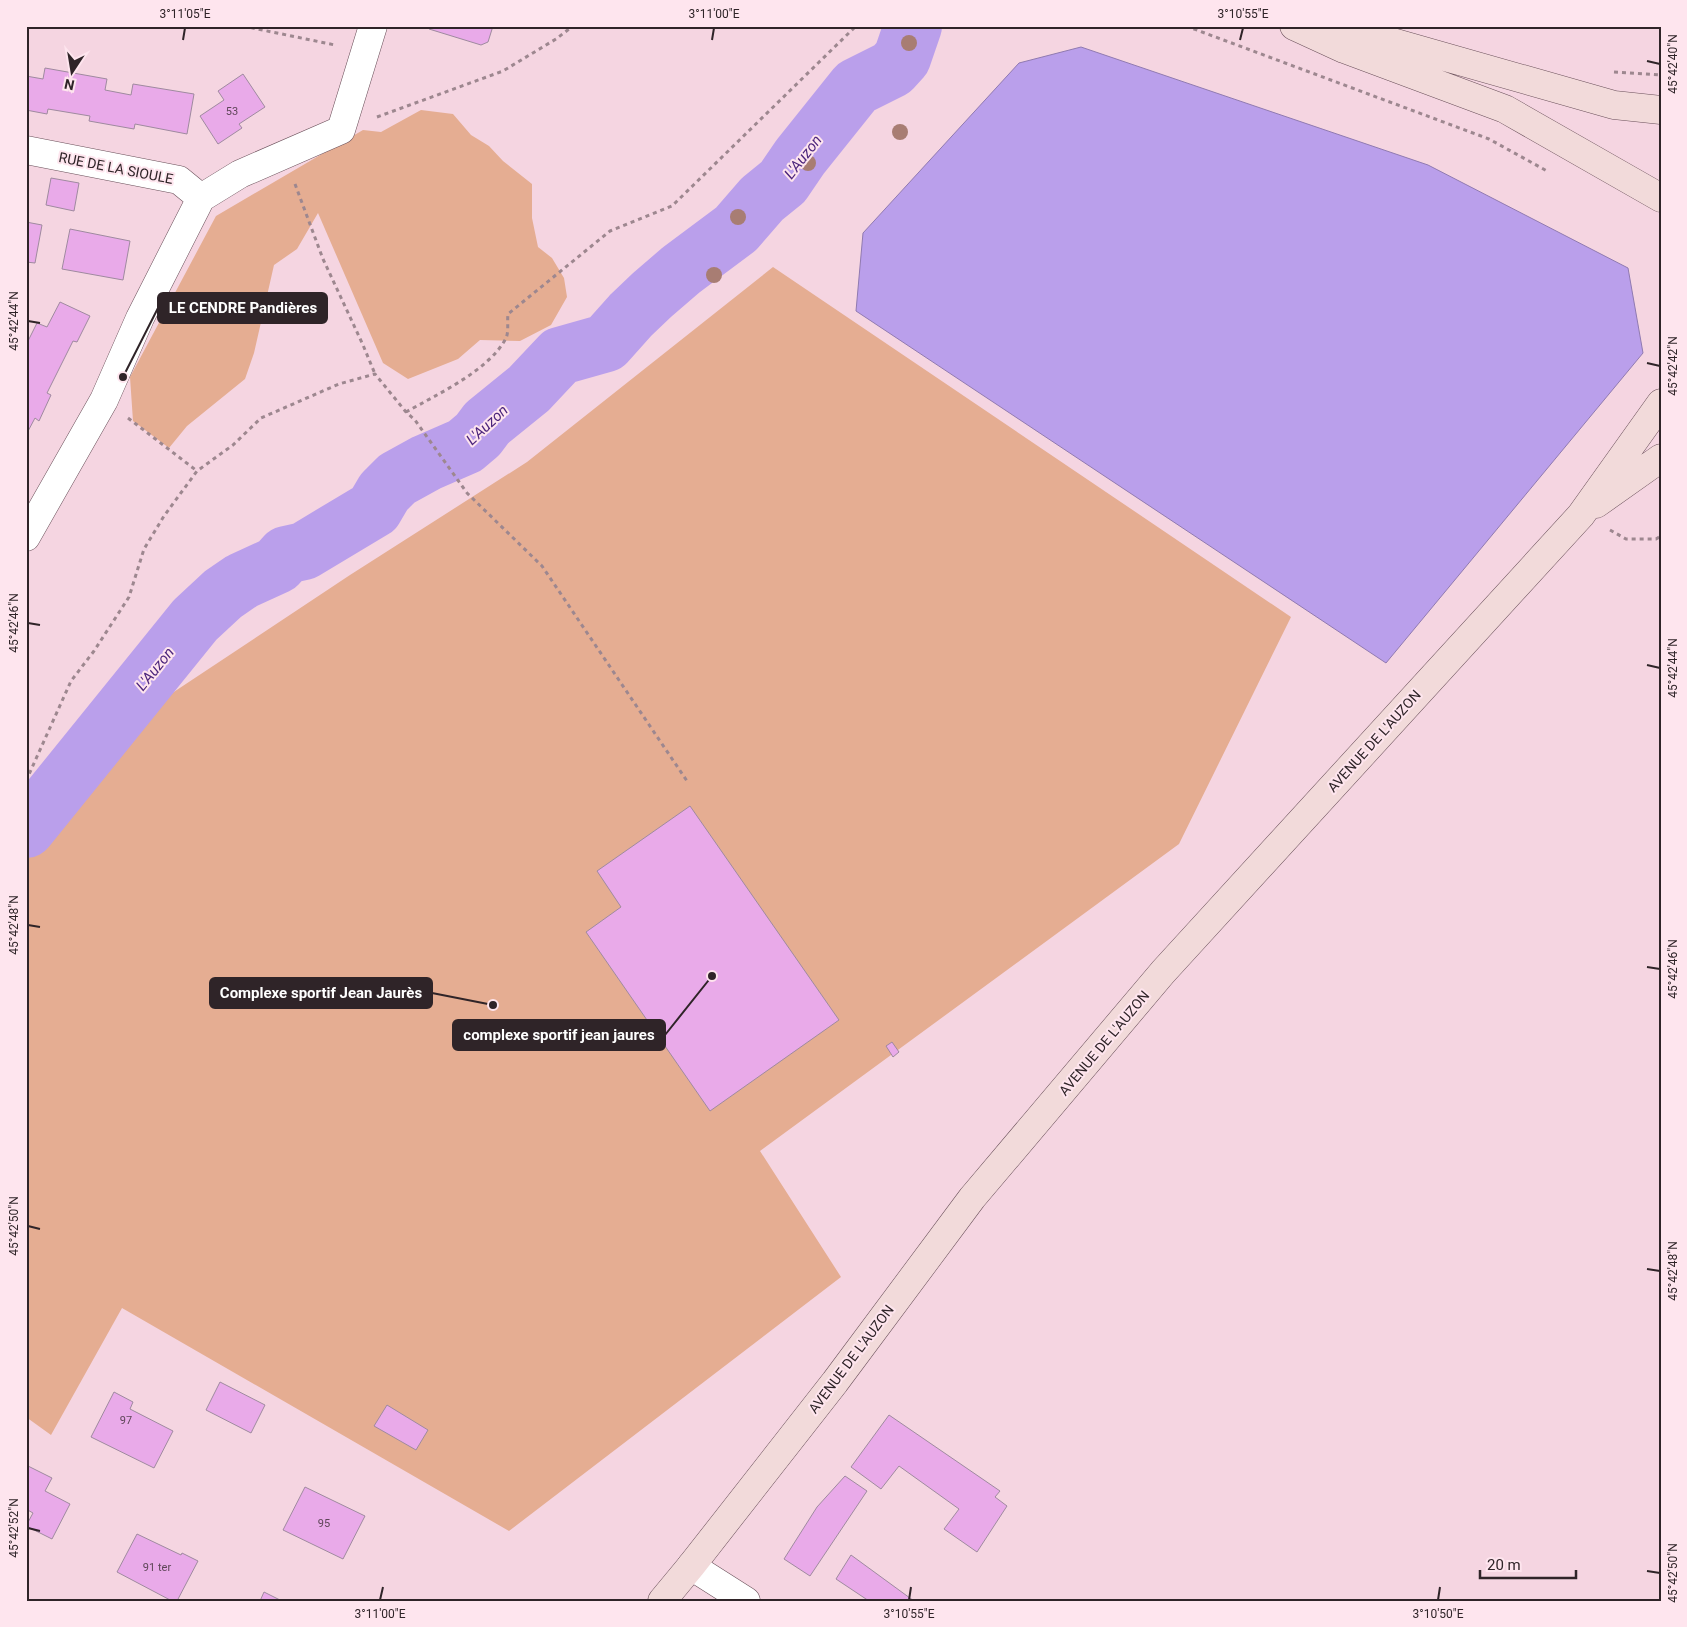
<svg xmlns="http://www.w3.org/2000/svg" width="1687" height="1627" font-family="Roboto,sans-serif">
<style>
.green{fill:#e5ad92}
.water{fill:#ba9feb;stroke:#907ab0}
.lines{fill:none;stroke-linecap:round;stroke-linejoin:round}
.river{stroke:#ba9feb;stroke-width:58}
.building{fill:#e9aae9;stroke:#9f8a9f}
.street-casing{stroke:#6a505a;stroke-width:29}
.secondary-casing{stroke:#6a505a;stroke-width:29}
.path{stroke:#9d878f;stroke-width:3;stroke-dasharray:4 4;stroke-linecap:butt}
.street{stroke:#fff;stroke-width:28}
.secondary{stroke:#f2dada;stroke-width:28}
.tree{fill:#a87d73}
.ticks{fill:none;stroke:#2f2428;stroke-width:2}
.labels{text-anchor:middle;dominant-baseline:central;stroke-width:4;stroke-linejoin:round;paint-order:stroke}
.number-label{font-size:11px;fill:#5e4658}
.street-label{font-size:14px;fill:#2f2428;stroke:#fee5ee}
.water-label{font-size:15px;font-style:italic;fill:#4c257c;stroke:#fee5ee}
.leader{fill:none;stroke:#2f2428;stroke-width:2}
.callout-dot{fill:#2f2428;stroke:#fee5ee;stroke-width:2}
.callout{fill:#2f2428;stroke:#2f2428;stroke-width:2}
.callout-label{font-size:15px;text-anchor:middle;font-weight:bold;fill:#fff}
.neatline{fill:none;stroke:#2f2428;stroke-width:2}
.ticks-label{font-size:12px;text-anchor:middle;fill:#2f2428}
</style>
<rect width="100%" height="100%" fill="#f5d5e1"/>
<!-- green -->
<path class="green" d="M421,110L453,114L471,135L489,146L503,161L532,184V218L538,247L552,258L564,278L567,297L551,325L520,341L480,340L458,359L408,379L383,363L318,213L297,249L274,265L254,353L245,379L187,426L169,448L133,421L130,377L216,216L363,130L381,132Z
M773,267L1291,617L1179,844L760,1151L841,1277L509,1531L122,1308L51,1435L26,1417V858L130,721L350,575L527,462Z"/>
<!-- water -->
<path class="water" d="M1081,47L1428,165L1628,268L1643,353L1386,663L856,311L863,233L1019,63Z"/>
<g class="lines">
<!-- river -->
<path class="river" d="M26,829L195,620L223,594L242,581L277,565L286,555L304,551L374,509L384,492L397,479L426,463L465,446L478,435L487,423L529,389L560,356L606,343L631,315L652,295L681,270L736,229L762,199L783,182L800,157L856,87L892,69L902,58L913,26"/>
</g>
<!-- building -->
<path class="building" d="M430,26H493L488,42L481,45L429,29Z
M45,68L107,79L105,90L131,95L133,84L194,94L187,134L135,124L134,129L89,121L90,116L48,109L47,114L26,110V76L43,79Z
M243,74L265,107L239,124L242,128L218,144L200,116L224,100L218,91Z
M51,178L79,183L74,211L46,205Z
M26,222L42,225L35,263L26,262Z
M70,229L130,241L123,280L62,269Z
M60,302L90,316L77,342L73,341L47,393L51,395L39,421L35,418L26,435V345L37,323L47,327Z
M690,806L839,1020L710,1111L586,932L621,907L597,871Z
M892,1042L899,1052L893,1057L886,1046Z
M220,1382L265,1405L251,1433L206,1410Z
M114,1392L133,1402L130,1409L173,1431L154,1468L91,1437Z
M387,1405L428,1430L416,1450L374,1426Z
M889,1415L1000,1491L995,1497L1007,1506L977,1552L944,1529L959,1509L899,1466L881,1489L851,1467Z
M26,1465L52,1478L45,1491L70,1504L52,1539L26,1526L33,1513L26,1509Z
M845,1476L867,1491L810,1576L784,1559L817,1507Z
M305,1487L365,1516L343,1559L283,1530Z
M137,1534L181,1555L182,1553L198,1561L177,1601H172L117,1572Z
M851,1555L914,1601H869L836,1579Z
M264,1592L282,1601H260Z"/>
<g class="lines">
<defs>
<path id="street" d="M26,150L179,180L201,198
M26,537L104,400L140,318L201,198L240,174L341,130L373,26
M691,1566L746,1601"/>
<path id="secondary" d="M1294,26L1344,49L1505,109L1661,198
M1336,26L1614,105L1661,110
M1596,504L1661,458
M662,1601L691,1566L835,1382L972,1198L1163,972L1581,515L1661,403"/>
</defs>
<!-- street casing -->
<use href="#street" class="street-casing"/>
<!-- secondary casing -->
<use href="#secondary" class="secondary-casing"/>
<!-- path -->
<path class="path" d="M243,26L335,45
M1186,26L1489,139L1547,171
M1614,72L1661,75
M377,117L503,71L556,39L573,26
M295,184L323,259L363,345L375,374
M406,412C436,395 490,370 506,338C509,332 507,321 508,314L610,231L672,206L856,26
M128,418L197,471
M1610,530L1626,539H1656L1661,536
M26,781L71,681L94,651L129,597L144,549L164,516L197,471L233,445L261,418L339,384L375,374L406,412L415,420L467,493L542,566L687,781"/>
<!-- street -->
<use href="#street" class="street"/>
<!-- secondary -->
<use href="#secondary" class="secondary"/>
</g>
<!-- trees -->
<g class="tree">
<circle cx="909" cy="43" r="8"/>
<circle cx="900" cy="132" r="8"/>
<circle cx="808" cy="163" r="8"/>
<circle cx="738" cy="217" r="8"/>
<circle cx="714" cy="275" r="8"/>
</g>
<!-- ticks -->
<path class="ticks" d="M183,40L185,28M712,40L714,28M1240,40L1243,28M1647,61L1660,64M28,321L40,323M1647,363L1660,366M28,623L40,625M1647,665L1660,668M28,925L40,927M1647,967L1660,969M28,1226L40,1229M1647,1269L1660,1271M28,1528L40,1531M1647,1571L1660,1573M380,1600L383,1587M909,1600L911,1587M1438,1600L1440,1587"/>
<g class="labels">
<!-- number labels -->
<g class="number-label">
<text x="232" y="111">53</text>
<text x="126" y="1420">97</text>
<text x="324" y="1523">95</text>
<text x="157" y="1567">91 ter</text>
</g>
<!-- street labels -->
<g class="street-label">
<text transform="translate(116 168) rotate(11)">RUE DE LA SIOULE</text>
<text transform="translate(1374 741) rotate(-48)">AVENUE DE L'AUZON</text>
<text transform="translate(1104 1043) rotate(-50)">AVENUE DE L'AUZON</text>
<text transform="translate(851 1359) rotate(-53)">AVENUE DE L'AUZON</text>
</g>
<!-- water labels -->
<g class="water-label">
<text transform="translate(803 157) rotate(-52)">L'Auzon</text>
<text transform="translate(487 425) rotate(-43)">L'Auzon</text>
<text transform="translate(155 669) rotate(-51)">L'Auzon</text>
</g>
</g>
<!-- callouts -->
<path class="leader" d="M123 377L158 308M493 1005L432 993M712 976L665 1035"/>
<g class="callout-dot">
<circle cx="123" cy="377" r="5"/>
<circle cx="493" cy="1005" r="5"/>
<circle cx="712" cy="976" r="5"/>
</g>
<g class="callout">
<rect x="158" y="293" width="169" height="30" rx="5"/>
<rect x="210" y="978" width="222" height="30" rx="5"/>
<rect x="453" y="1020" width="212" height="30" rx="5"/>
</g>
<g class="callout-label">
<text x="243" y="313">LE CENDRE Pandières</text>
<text x="321" y="998">Complexe sportif Jean Jaurès</text>
<text x="559" y="1040">complexe sportif jean jaures</text>
</g>
<!-- border -->
<rect width="1687" height="1627" fill="none" stroke="#fee5ee" stroke-width="55"/>
<!-- north arrow -->
<g transform="translate(72 72) rotate(192)" stroke="#fee5ee" stroke-width="4" paint-order="stroke">
<path d="M0-4L9 19L0 12L-9 19Z" fill="#2f2428"/>
<text y="-8" font-size="14" font-weight="bold" text-anchor="middle" fill="#2f2428">N</text>
</g>
<!-- scale -->
<path d="M1480 1570v8h96v-8" fill="none" stroke="#2f2428" stroke-width="2.5"/>
<text x="1487" y="1570" font-size="15" fill="#2f2428" stroke="#fee5ee" stroke-width="4" paint-order="stroke">20 m</text>
<rect x="28" y="28" width="1632" height="1572" class="neatline"/>
<g class="ticks-label">
<text x="185" y="18">3°11'05"E</text>
<text x="714" y="18">3°11'00"E</text>
<text x="1243" y="18">3°10'55"E</text>
<text transform="translate(1673 64) rotate(-90)" y="4">45°42'40"N</text>
<text transform="translate(14 321) rotate(-90)" y="4">45°42'44"N</text>
<text transform="translate(1673 366) rotate(-90)" y="4">45°42'42"N</text>
<text transform="translate(14 623) rotate(-90)" y="4">45°42'46"N</text>
<text transform="translate(1673 668) rotate(-90)" y="4">45°42'44"N</text>
<text transform="translate(14 925) rotate(-90)" y="4">45°42'48"N</text>
<text transform="translate(1673 969) rotate(-90)" y="4">45°42'46"N</text>
<text transform="translate(14 1226) rotate(-90)" y="4">45°42'50"N</text>
<text transform="translate(1673 1271) rotate(-90)" y="4">45°42'48"N</text>
<text transform="translate(14 1528) rotate(-90)" y="4">45°42'52"N</text>
<text transform="translate(1673 1573) rotate(-90)" y="4">45°42'50"N</text>
<text x="380" y="1618">3°11'00"E</text>
<text x="909" y="1618">3°10'55"E</text>
<text x="1438" y="1618">3°10'50"E</text>
</g>
</svg>
